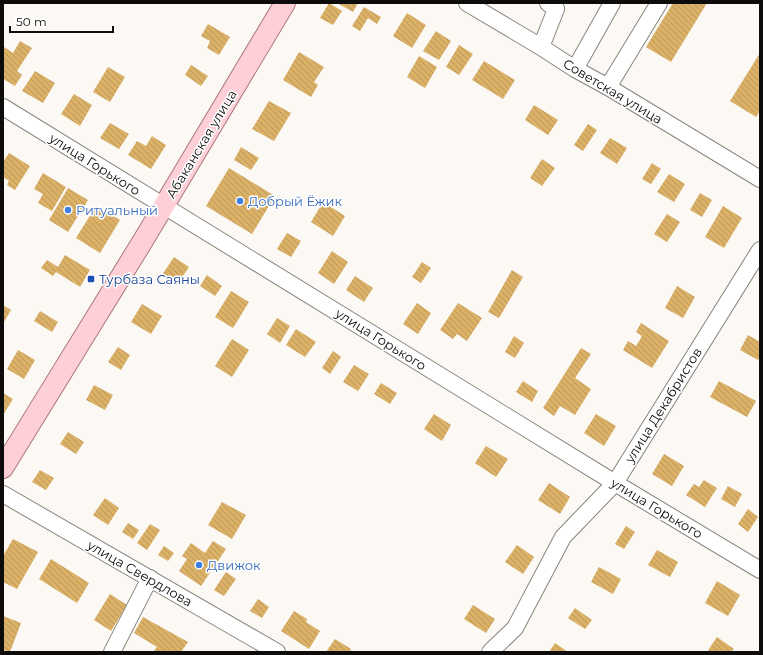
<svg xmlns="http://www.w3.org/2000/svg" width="763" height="655" font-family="Montserrat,sans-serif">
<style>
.building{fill:url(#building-back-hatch)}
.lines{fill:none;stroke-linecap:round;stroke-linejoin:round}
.minor-casing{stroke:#86847f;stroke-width:18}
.major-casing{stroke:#aa767f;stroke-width:22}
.minor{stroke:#fff;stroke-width:16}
.major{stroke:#fecfd7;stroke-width:20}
.shop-dot{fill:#3f7fe0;stroke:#fff;stroke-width:1.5}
.transit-dot{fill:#1a4fb4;stroke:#fff;stroke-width:1.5}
.labels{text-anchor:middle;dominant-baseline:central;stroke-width:3;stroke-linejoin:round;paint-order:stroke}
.street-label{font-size:13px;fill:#0d0c0b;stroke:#fff}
.shop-label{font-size:13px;fill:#366cbe;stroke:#fff;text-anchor:start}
.transit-label{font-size:13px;fill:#164399;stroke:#fff;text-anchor:start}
</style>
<defs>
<pattern id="building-back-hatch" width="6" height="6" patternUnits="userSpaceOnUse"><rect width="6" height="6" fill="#dbb168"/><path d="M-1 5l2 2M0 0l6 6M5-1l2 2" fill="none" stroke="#bb9759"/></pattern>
</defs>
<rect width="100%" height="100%" fill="#fcf9f4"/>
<!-- building -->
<path class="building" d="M329,3L342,11L333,25L320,18Z
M337,3H358L353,12Z
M673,3H707L671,62L646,47Z
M364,7L381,17L377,24L368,18L360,31L352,26Z
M407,13L426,25L412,48L393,36Z
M208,24L230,37L219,55L207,48L210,41L201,36Z
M436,31L451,41L439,60L423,51Z
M20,41L32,48L17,71L22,75L15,86L3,79V49L4,47L13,53Z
M459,45L473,54L459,75L446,67Z
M299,52L324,67L314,82L318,85L311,97L283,80Z
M760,53V111L756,117L730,101Z
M419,56L437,67L425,88L407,77Z
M484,61L515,80L503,99L472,80Z
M191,65L208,76L201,86L185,75Z
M108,67L125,77L110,102L93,92Z
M35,71L55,83L43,103L22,91Z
M74,94L92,105L80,126L61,114Z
M269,101L291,113L274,141L252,129Z
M534,105L558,120L548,135L525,120Z
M110,123L129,134L119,149L100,138Z
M588,124L597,130L583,151L574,145Z
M152,136L166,145L151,169L128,155L137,141L146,146Z
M610,138L627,148L617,164L600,153Z
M241,147L259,158L251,170L234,160Z
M9,153L30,166L15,190L7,185L9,181L3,177V162Z
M542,159L555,168L542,186L530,178Z
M652,163L661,169L651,184L642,179Z
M229,168L275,196L252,234L206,206Z
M43,173L66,187L52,211L38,203L43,194L34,189Z
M669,174L685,184L674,202L657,192Z
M68,188L88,200L68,232L49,220Z
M700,193L712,200L702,217L690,210Z
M323,202L345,216L333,236L311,222Z
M96,206L120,220L100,253L76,238Z
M723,206L742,218L724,248L705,237Z
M667,214L680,222L667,242L654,234Z
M287,233L301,241L291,257L277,249Z
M332,251L348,262L334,284L318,273Z
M65,255L90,270L80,287L56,272L53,276L41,268L47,260L58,267Z
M174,257L189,267L177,285L162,275Z
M422,262L431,268L421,283L412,277Z
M512,270L523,277L499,318L488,312Z
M207,275L222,286L215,296L200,286Z
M355,276L373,288L364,302L346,290Z
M677,286L695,297L683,318L665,308Z
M231,291L249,302L233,328L215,317Z
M417,303L431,313L418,334L403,324Z
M458,303L482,318L467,341L457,334L453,339L440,330Z
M142,304L162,316L151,334L131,322Z
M3,305L11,310L3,324Z
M40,311L58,322L52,332L34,321Z
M277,318L290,326L280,343L267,334Z
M641,323L669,341L652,368L623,350L628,341L636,346L642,336L636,332Z
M296,329L316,342L305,357L286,345Z
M748,335L760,342V357L758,360L740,350Z
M514,336L524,343L515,358L505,352Z
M232,339L249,350L232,377L215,366Z
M118,347L130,355L121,370L108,362Z
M581,348L591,354L575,378L591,389L575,415L560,406L554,416L543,408Z
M18,350L35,360L24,379L7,369Z
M333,351L341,357L330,374L322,368Z
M354,365L369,374L358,391L343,382Z
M523,381L538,391L532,402L516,392Z
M719,381L756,401L747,417L710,397Z
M381,383L397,393L390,404L374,394Z
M94,385L113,395L105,410L86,400Z
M3,393L13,399L3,415Z
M434,414L451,425L442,441L424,429Z
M596,414L616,426L604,446L584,433Z
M68,432L84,442L76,454L60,444Z
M486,446L508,459L496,477L475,463Z
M664,454L684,466L672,486L652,474Z
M40,470L54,478L46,490L32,482Z
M704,480L717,488L705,507L686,495L694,484L699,487Z
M549,483L570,497L560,514L538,500Z
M728,486L742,494L735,507L721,499Z
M105,498L119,508L108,525L93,515Z
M222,502L246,515L232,539L208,525Z
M748,509L758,517L748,532L738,524Z
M128,523L139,530L133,539L122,532Z
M150,524L160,530L147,550L137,543Z
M626,526L635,532L624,549L615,544Z
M13,539L38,552L17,589L3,582V556Z
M213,541L226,549L201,586L179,571L187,559L182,556L191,543L205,553Z
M517,545L534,557L523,574L505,562Z
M164,546L174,553L168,561L158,555Z
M657,550L678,562L670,577L648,565Z
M51,559L89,583L77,603L39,579Z
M599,567L621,579L613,594L591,582Z
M226,572L236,579L224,596L214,590Z
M717,581L740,595L728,616L705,603Z
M110,594L127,605L111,631L94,620Z
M258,599L269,607L262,618L250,611Z
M473,605L495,619L486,633L464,619Z
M575,608L592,620L585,629L568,618Z
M294,611L307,619L306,622L320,631L309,649L281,631Z
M3,616L21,623L10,652L3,650Z
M143,617L188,642L181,652H153L157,647L134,633Z
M717,637L734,649L731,652H707Z
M335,639L351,649L350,652H326Z
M555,643L568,652H549Z"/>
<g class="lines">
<defs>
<path id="minor" d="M467,3L541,47L575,69L608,87L760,179
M541,47L556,9L548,3
M575,69L612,3
M608,87L659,3
M3,107L615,483L760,570
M3,494L277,652
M112,652L150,578
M490,652L515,628L563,537L615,483L760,250"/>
<path id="major" d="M3,468L144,239L285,3"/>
</defs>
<!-- minor casing -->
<use href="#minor" class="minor-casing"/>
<!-- major casing -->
<use href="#major" class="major-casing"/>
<!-- minor -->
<use href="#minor" class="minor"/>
<!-- major -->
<use href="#major" class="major"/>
</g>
<!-- markers -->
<g class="shop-dot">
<circle cx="240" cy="201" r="4"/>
<circle cx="68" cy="210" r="4"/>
<circle cx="199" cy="565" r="4"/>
</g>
<rect class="transit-dot" x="87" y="275" width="8" height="8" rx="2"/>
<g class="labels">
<!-- street labels -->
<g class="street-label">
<text transform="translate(613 91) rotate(31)">Советская улица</text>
<text transform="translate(201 144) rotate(-59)">Абаканская улица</text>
<text transform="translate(95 164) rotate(32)">улица Горького</text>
<text transform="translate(381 339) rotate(32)">улица Горького</text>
<text transform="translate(663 405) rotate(-58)">улица Декабристов</text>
<text transform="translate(657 508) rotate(31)">улица Горького</text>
<text transform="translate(140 573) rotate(30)">улица Свердлова</text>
</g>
<!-- shop labels -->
<g class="shop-label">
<text x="248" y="201">Добрый Ёжик</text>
<text x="76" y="210">Ритуальный</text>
<text x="207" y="565">Движок</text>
</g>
<!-- transit labels -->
<g class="transit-label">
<text x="99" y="279">Турбаза Саяны</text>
</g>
</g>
<!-- border -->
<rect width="763" height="655" fill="none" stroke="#0d0c0b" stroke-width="8"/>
<!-- scale -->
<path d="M10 26v6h103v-6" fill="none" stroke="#0d0c0b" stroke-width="2"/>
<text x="16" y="26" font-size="12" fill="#0d0c0b" stroke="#ffffff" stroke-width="3" paint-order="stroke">50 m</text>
</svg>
